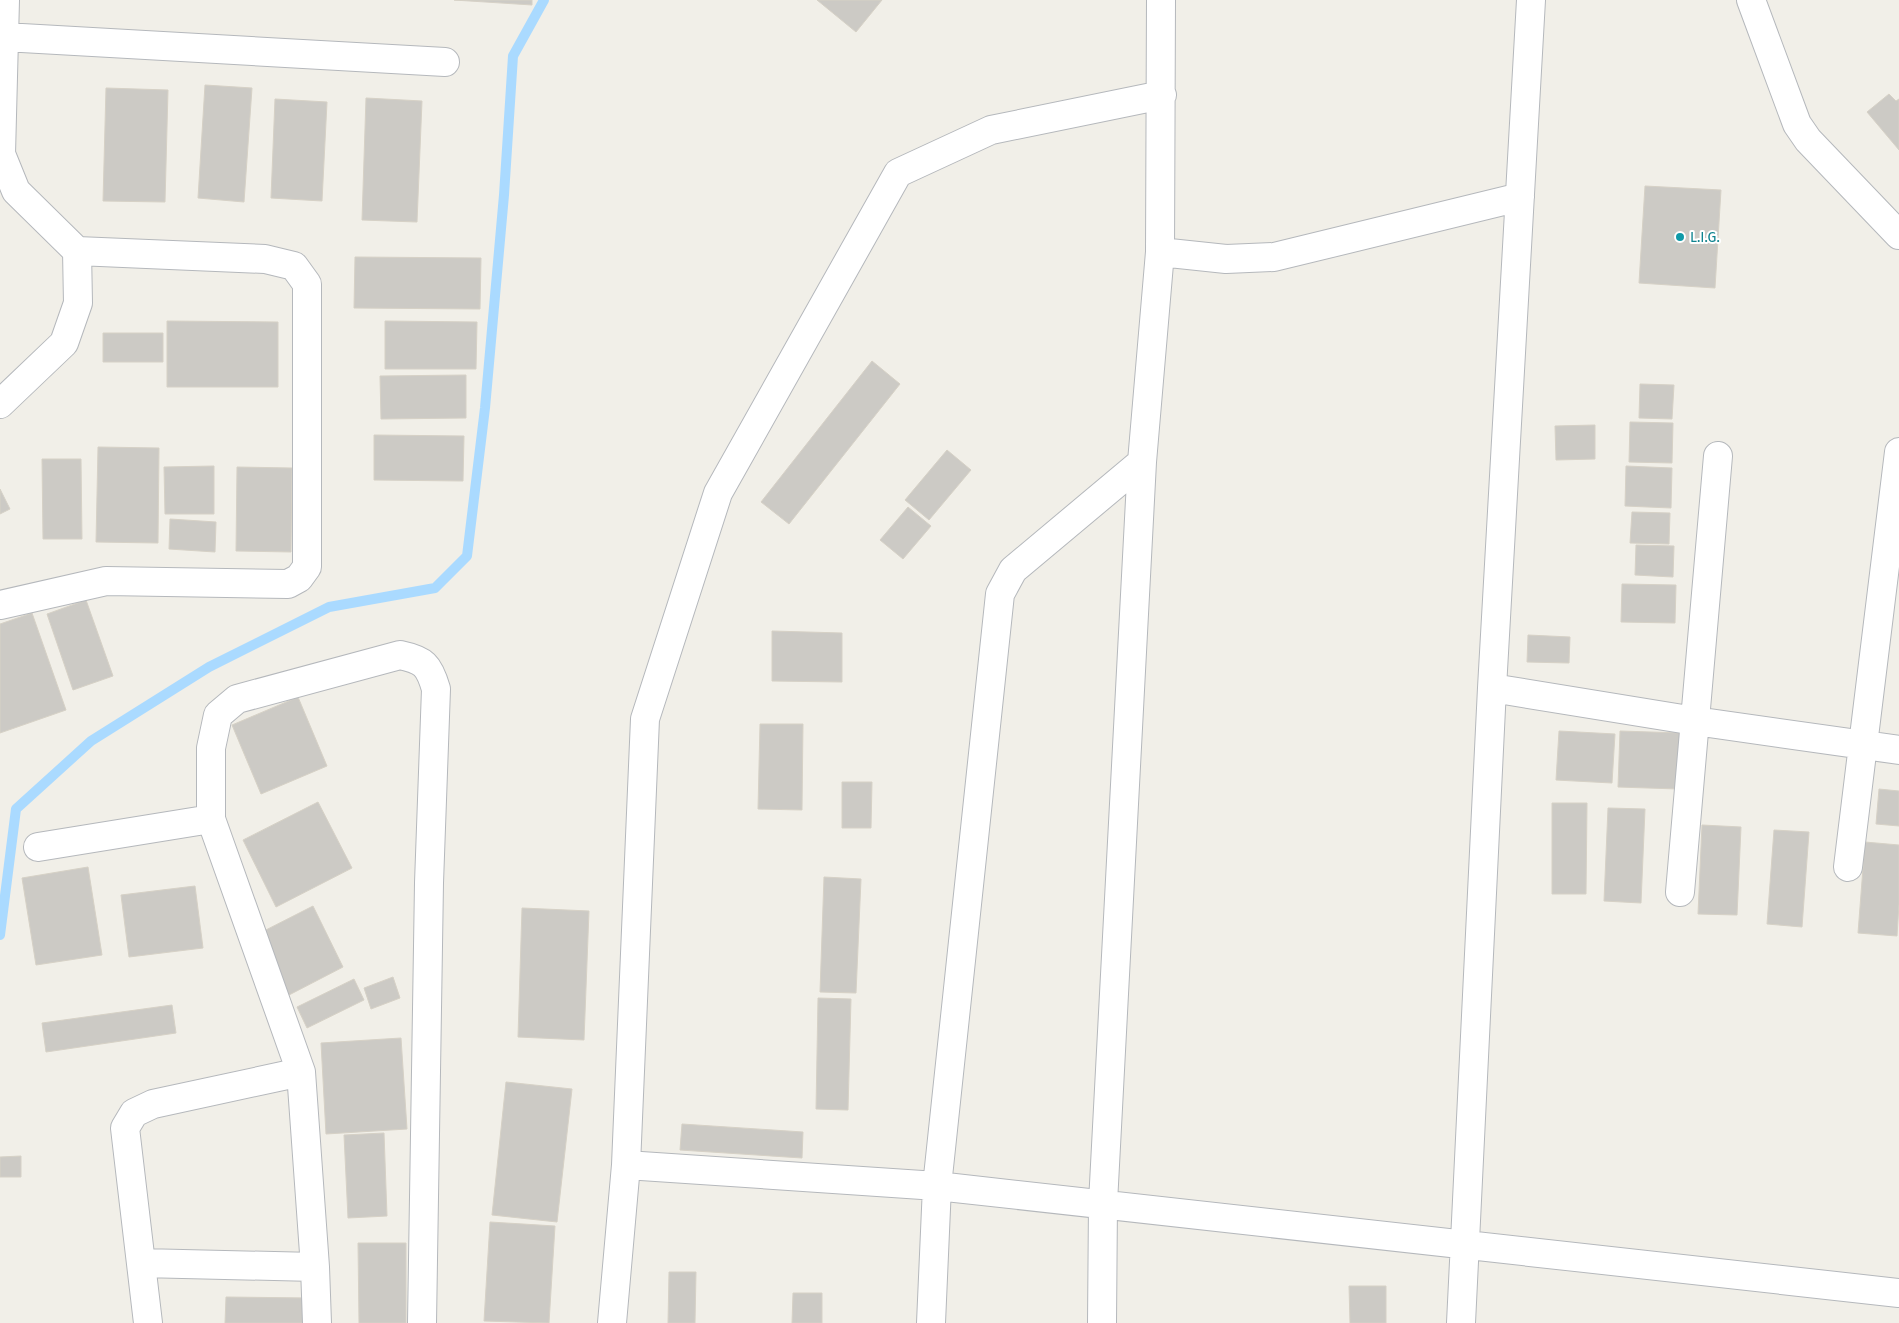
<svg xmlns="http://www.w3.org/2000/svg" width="1899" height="1323" font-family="'Fira Sans',sans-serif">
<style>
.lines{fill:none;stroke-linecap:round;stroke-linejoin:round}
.stream{stroke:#aadaff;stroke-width:10}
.building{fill:#cccac5;stroke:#d6d1c6}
.minor-casing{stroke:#b5b8bc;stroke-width:30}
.minor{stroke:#fff;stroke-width:28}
.culture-dot{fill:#0f9aa8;stroke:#fff;stroke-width:2}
.labels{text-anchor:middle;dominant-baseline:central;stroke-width:4;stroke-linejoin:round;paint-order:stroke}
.culture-label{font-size:14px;fill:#0d838f;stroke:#fff;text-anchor:start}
</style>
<rect width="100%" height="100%" fill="#f1efe8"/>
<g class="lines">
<!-- stream -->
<path class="stream" d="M0,935L16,809L91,741L209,667L329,607L435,588L467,556L485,408L504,195L513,56L544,0"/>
</g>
<!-- building -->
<path class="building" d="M454,0H532V5Z
M817,0H882L856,32Z
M205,85L252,88L244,202L198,198Z
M106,88L168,90L165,202L103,201Z
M1889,94L1896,101L1899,99V150L1867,112Z
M366,98L422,101L417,222L362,220Z
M275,99L327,102L322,201L271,198Z
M1645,186L1721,190L1715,288L1639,283Z
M355,257L481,258L480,309L354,308Z
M167,321L278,322V387H167Z
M385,321L477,322L476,369H385Z
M103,333H163V362H103Z
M872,361L900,384L789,524L761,502Z
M466,375V418L381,419L380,376Z
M1640,384L1674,385L1672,419L1639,418Z
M1630,422L1673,423L1672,463L1629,462Z
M1595,425V459L1556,460L1555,426Z
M374,435L464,436L463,481L374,480Z
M98,447L159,448L158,543L96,542Z
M947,450L971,470L929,520L905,500Z
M42,459H81L82,539H43Z
M214,466V514H165L164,467Z
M1626,466L1672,468L1671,508L1625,506Z
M237,467L292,468L291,552L236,551Z
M0,489L10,509L0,514Z
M908,507L931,526L903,559L880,540Z
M1632,512L1670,513L1669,544L1630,543Z
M170,519L216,522L215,552L169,549Z
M1636,545L1674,546L1673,577L1635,575Z
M1622,584L1676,585L1675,623L1621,622Z
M86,600L113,676L73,690L47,614Z
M32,613L66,710L0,733V624Z
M772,631L842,633V682L772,681Z
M1528,635L1570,637L1569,663L1527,662Z
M298,697L327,766L261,794L232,725Z
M760,724H803L802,810L758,809Z
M1559,731L1615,734L1612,783L1556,780Z
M1620,731L1681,733L1678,789L1618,787Z
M842,782H872L871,828H842Z
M1879,789L1899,791V826L1876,824Z
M318,802L352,868L276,907L243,840Z
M1552,803H1587L1586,894H1552Z
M1608,808L1645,809L1641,903L1604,901Z
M1702,825L1741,827L1737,915L1698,914Z
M1774,830L1809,832L1802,927L1767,924Z
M1865,842L1899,845V904L1897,936L1858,933Z
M88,867L102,955L36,965L22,878Z
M824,877L861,879L856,993L820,992Z
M195,886L203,948L129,957L121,895Z
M313,906L343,967L289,995L258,934Z
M522,908L589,911L584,1040L518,1037Z
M393,977L400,998L371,1009L364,988Z
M354,979L364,1000L307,1028L297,1007Z
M818,998L851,999L848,1110L816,1109Z
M172,1005L176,1033L46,1052L42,1023Z
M401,1038L407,1129L326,1134L321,1043Z
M506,1082L572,1089L557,1222L492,1215Z
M682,1124L803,1132L802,1158L680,1150Z
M384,1133L387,1216L348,1218L344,1135Z
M21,1156V1177H0V1157Z
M490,1222L555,1226L549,1323L484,1321Z
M358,1243H406V1323H359Z
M669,1272H696L695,1323H668Z
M1349,1286H1386V1323H1350Z
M793,1293H822V1323H792Z
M226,1297L310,1298V1323H225Z"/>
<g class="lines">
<defs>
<path id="minor" d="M1751,0L1797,124L1808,140L1899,235
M4,37L445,62
M1160,252L1226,259L1274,257L1520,197
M0,404L64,343L78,303L77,251
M0,605L106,581L288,584L299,578L307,567V284L294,266L265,259L77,251L16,191L1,154L5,0
M1492,688L1695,721L1899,750
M38,847L211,819
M1848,867L1899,452
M1680,892L1718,456
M626,1165L937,1186L1899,1293
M141,1263L315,1267
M148,1323L125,1128L134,1113L153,1104L301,1072
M317,1323L315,1267L301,1072L211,819V748L218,715L237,699L400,655C424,660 429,665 436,689L429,883L422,1323
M612,1323L626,1165L645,719L718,493L898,173L991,130L1162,95
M931,1323L937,1186L1000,594L1013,570L1142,462
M1102,1323L1103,1203L1142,462L1160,252L1161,0
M1461,1323L1492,688L1531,0"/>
</defs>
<!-- minor casing -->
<use href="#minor" class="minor-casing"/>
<!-- minor -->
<use href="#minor" class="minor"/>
</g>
<!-- markers -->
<circle class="culture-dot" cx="1680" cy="237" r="5"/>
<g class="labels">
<!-- culture labels -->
<g class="culture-label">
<text x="1690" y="237">L.I.G.</text>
</g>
</g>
</svg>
